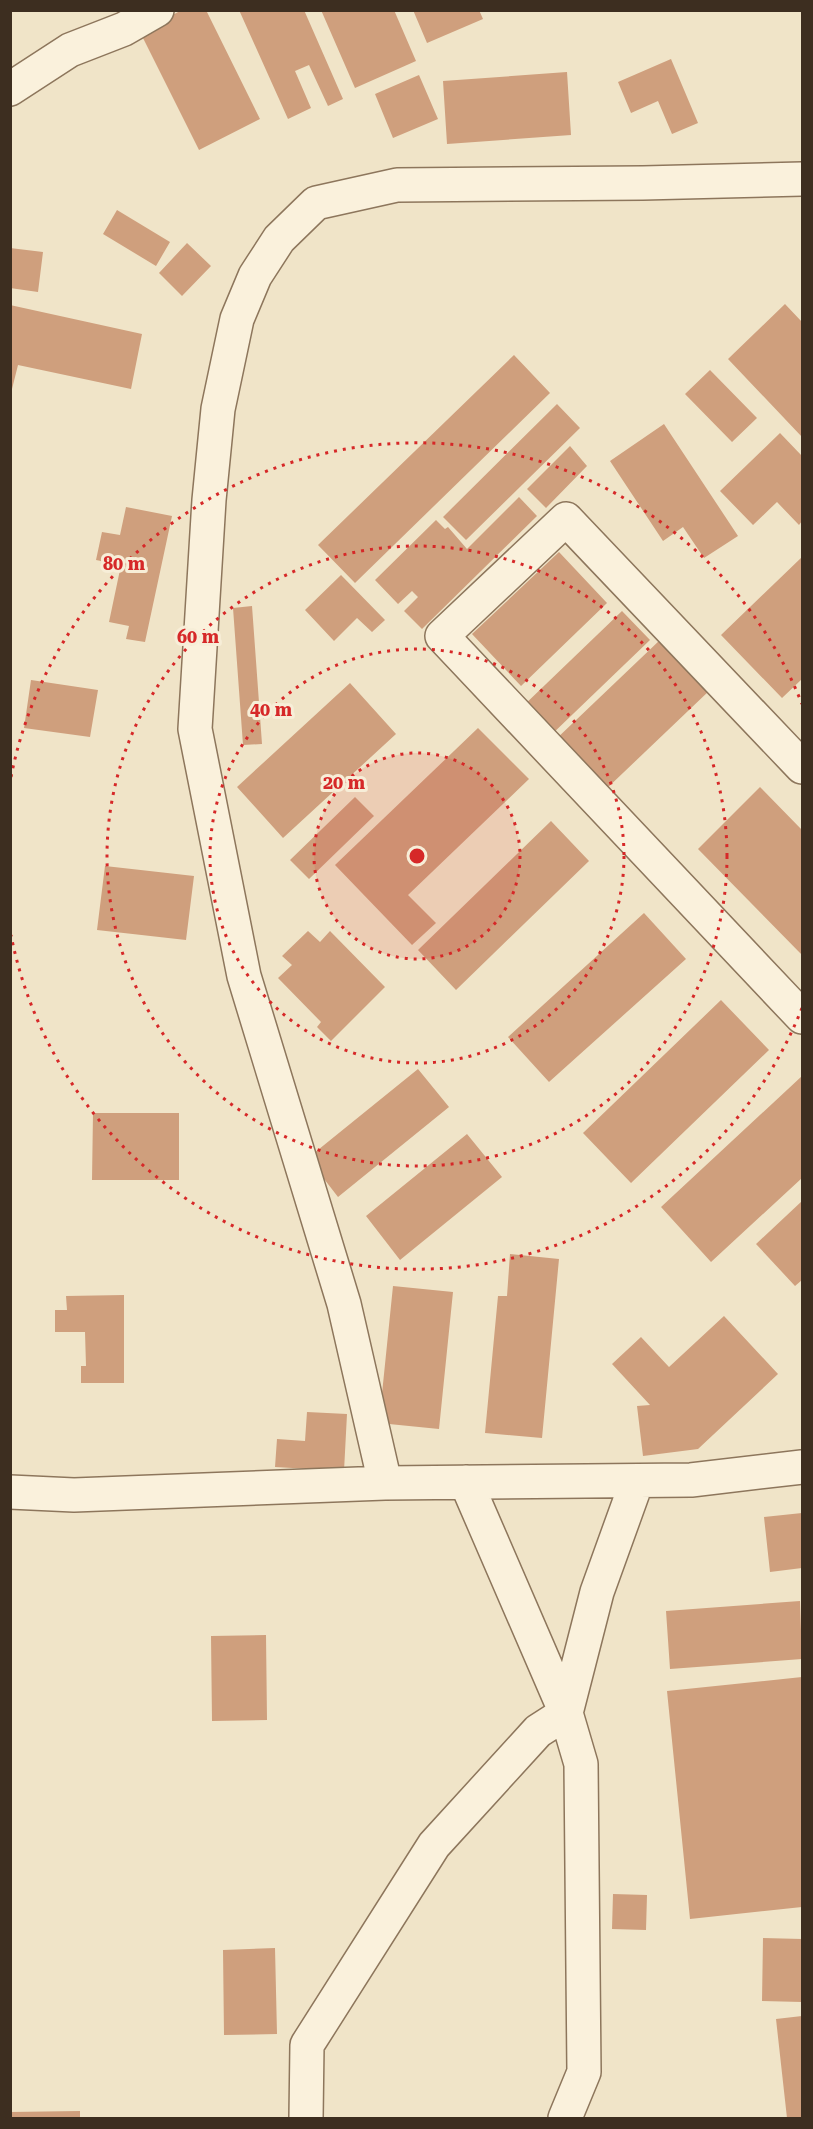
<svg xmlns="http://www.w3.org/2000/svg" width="813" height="2129" font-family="'Roboto Serif',serif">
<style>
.building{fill:#cf9f7d}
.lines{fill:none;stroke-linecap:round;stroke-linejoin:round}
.minor-casing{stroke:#8d765c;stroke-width:36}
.minor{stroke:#faf1dc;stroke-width:33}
.ring{fill:none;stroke:#d62828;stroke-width:3;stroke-dasharray:3 6}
.centre{fill:#d62828;stroke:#f7eed8;stroke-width:3}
.ring-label{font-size:18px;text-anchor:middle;font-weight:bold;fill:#d62828;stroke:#f7eed8;stroke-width:6;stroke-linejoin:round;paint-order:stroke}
</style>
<rect width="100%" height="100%" fill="#f0e4c8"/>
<!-- building -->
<path class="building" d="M182,10H206L260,119L199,150L140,32Z
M239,10H304L343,99L328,106L309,65L295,71L311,108L288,119Z
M321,10H394L416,61L355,88Z
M413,10H479L483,19L427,43Z
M671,59L698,123L672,134L658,101L631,113L618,82Z
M567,72L571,135L447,144L443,81Z
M419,75L438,119L393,138L375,94Z
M117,210L170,242L156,266L103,234Z
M187,243L211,266L182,296L159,273Z
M10,248L43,252L38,292L10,288Z
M785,304L802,322V437L728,359Z
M10,305L142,334L131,389L18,365L12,389L10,388Z
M514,355L550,393L355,583L318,545Z
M710,370L757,418L732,442L685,394Z
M557,404L580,428L466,540L443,517Z
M664,424L738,536L704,558L683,527L663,541L610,461Z
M780,433L802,456V521L799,525L777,502L753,525L720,491Z
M570,446L587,466L546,508L527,489Z
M519,497L537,516L422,629L404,611L418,597L412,591L398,604L375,580L436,520L445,529L448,527L467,549Z
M126,507L172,516L145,642L126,639L129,626L109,622L121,565L96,560L102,532L120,535Z
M559,552L607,603L521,686L472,634Z
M802,557V679L782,698L721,635Z
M341,575L385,620L372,632L357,618L334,641L305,610Z
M252,606L262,744L243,745L233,608Z
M622,611L650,640L548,738L520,709Z
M661,639L710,690L602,793L553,742Z
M31,680L98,690L90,737L24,728Z
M350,683L396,734L283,838L237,787Z
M478,728L529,779L408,895L436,923L412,945L335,865Z
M760,787L802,830V955L698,849Z
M355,797L374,816L309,879L290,860Z
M551,821L589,861L456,990L418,950Z
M105,866L194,876L186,940L97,930Z
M644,913L686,959L549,1082L508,1037Z
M308,931L320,942L330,931L385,987L331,1041L317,1027L321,1022L278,978L292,965L282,956Z
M721,1000L769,1050L631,1183L583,1133Z
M418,1069L449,1107L338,1197L308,1158Z
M802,1076V1178L711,1262L661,1207Z
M93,1113H179V1180H92Z
M467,1134L502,1177L400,1260L366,1216Z
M802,1201V1280L795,1286L756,1244Z
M510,1254L559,1259L542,1438L485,1433L498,1296H507Z
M393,1286L453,1292L439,1429L379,1423Z
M124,1295V1383H81V1366H86L85,1332H55V1310H67L66,1296Z
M724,1316L778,1374L698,1449L643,1456L637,1406L650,1405L612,1364L641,1337L669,1367Z
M307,1412L347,1414L344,1471L275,1467L277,1439L305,1441Z
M802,1513V1568L770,1572L764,1517Z
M800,1601L802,1659L670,1669L666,1611Z
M266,1635L267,1720L212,1721L211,1636Z
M802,1677V1907L690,1919L667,1691Z
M613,1894L647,1895L646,1930L612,1929Z
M763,1938L802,1939V2002L762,2001Z
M275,1948L277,2034L224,2035L223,1950Z
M802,2016V2118H787L776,2019Z
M80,2111V2118H10V2112Z"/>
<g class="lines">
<defs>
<path id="minor" d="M10,89L70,50L124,29L157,10
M802,767L566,519L442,636L802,1017
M385,1483L344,1304L244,976L195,729L209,500L218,409L237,319L255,276L279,239L316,203L397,185L643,183L802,179
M10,1492L74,1495L385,1483L691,1480L802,1467
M306,2118L307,2045L434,1845L538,1731L566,1713L466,1482
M565,2118L584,2072L581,1764L566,1713L597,1592L637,1481"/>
</defs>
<!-- minor casing -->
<use href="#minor" class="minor-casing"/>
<!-- minor -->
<use href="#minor" class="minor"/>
</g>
<!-- distance rings -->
<circle cx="417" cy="856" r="103" fill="#d62828" fill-opacity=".12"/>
<g class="ring">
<circle cx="417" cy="856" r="103"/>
<circle cx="417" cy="856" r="207"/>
<circle cx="417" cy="856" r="310"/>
<path d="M802 1008A414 414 0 0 1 11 935M11 777A414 414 0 0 1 802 704"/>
</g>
<circle cx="417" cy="856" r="9" class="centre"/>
<g class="ring-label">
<text x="124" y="570">80 m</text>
<text x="198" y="643">60 m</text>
<text x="271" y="716">40 m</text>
<text x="344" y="789">20 m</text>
</g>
<!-- border -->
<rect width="813" height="2129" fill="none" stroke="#3d2e20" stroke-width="24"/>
</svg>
